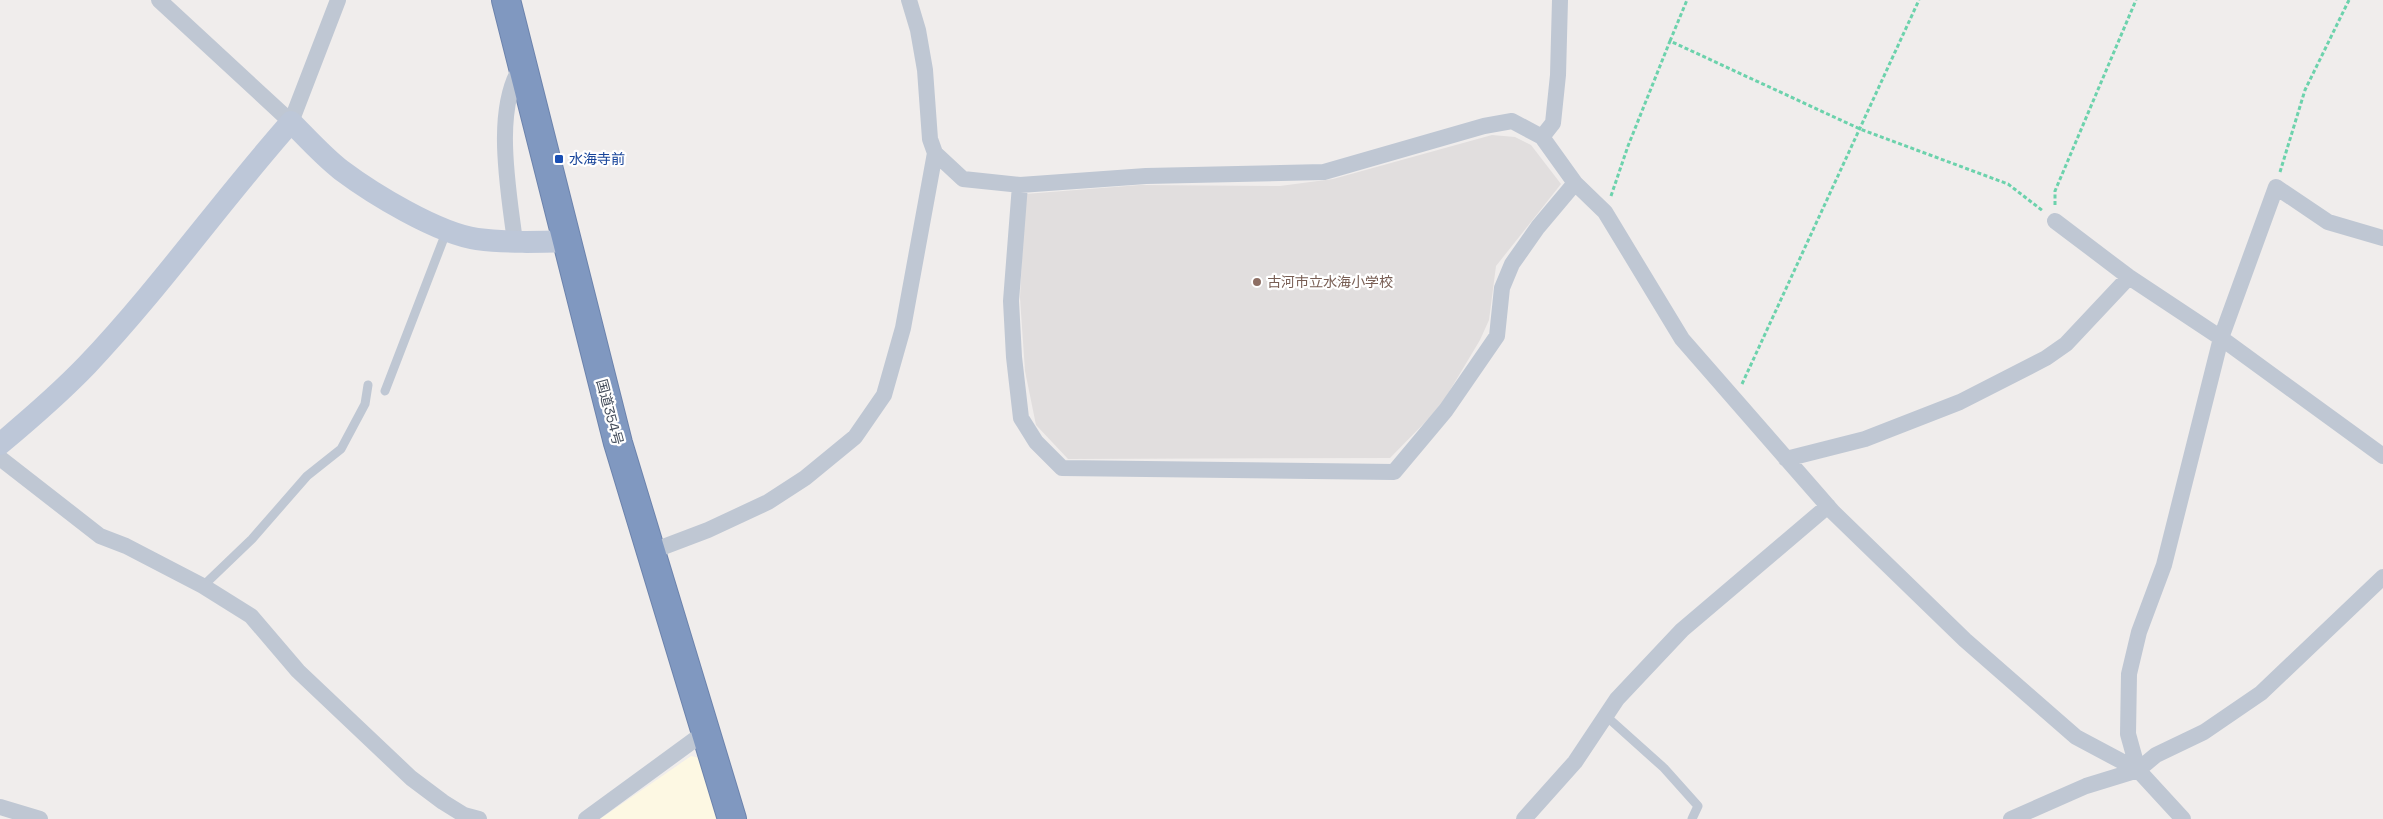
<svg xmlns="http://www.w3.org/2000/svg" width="2383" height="819" font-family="'Space Grotesk','Noto Sans JP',sans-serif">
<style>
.commercial{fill:#fdf8e3}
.education{fill:#e1dede}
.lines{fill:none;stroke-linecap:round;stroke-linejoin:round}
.highway-casing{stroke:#6c83ac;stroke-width:30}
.path{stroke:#6cd2ac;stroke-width:3;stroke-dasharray:4 2.5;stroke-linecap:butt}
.lane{stroke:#bfc7d3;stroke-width:9}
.street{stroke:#bfc7d3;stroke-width:16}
.secondary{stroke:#bdc7d8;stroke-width:22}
.highway{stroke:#8098c0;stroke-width:28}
.transit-dot{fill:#1a4fb4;stroke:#fff;stroke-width:2}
.education-dot{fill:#8d6e63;stroke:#fff;stroke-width:2}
.labels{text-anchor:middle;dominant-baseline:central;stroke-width:4.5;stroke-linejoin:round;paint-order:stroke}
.transit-label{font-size:14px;fill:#164399;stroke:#fff;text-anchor:start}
.education-label{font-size:14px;fill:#785e54;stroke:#fff;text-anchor:start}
.street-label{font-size:14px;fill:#444d5b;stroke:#fff}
</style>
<rect width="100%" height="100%" fill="#f0edec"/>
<!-- commercial -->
<path class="commercial" d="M691,756L700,758L716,819H600Z"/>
<!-- education -->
<path class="education" d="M1492,135L1515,137L1531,145L1561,184L1496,266L1489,320L1480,340L1440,407L1390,458L1068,459L1036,425L1025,371L1020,298L1025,194L1140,185L1280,186L1333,179Z"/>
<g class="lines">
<defs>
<path id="highway" d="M506,0L618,443L732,819"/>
</defs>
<!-- highway casing -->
<use href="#highway" class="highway-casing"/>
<!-- path -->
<path class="path" d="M1670,41L1687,0
M2280,172L2305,90L2349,0
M1611,196L1628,146L1670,41L1860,129L2008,184L2043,211
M2055,205V191L2136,0
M1742,384L1919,0"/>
<!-- lane -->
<path class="lane" d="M385,391L447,230
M203,586L252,539L307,476L341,449L365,404L368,385
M1606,716L1664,768L1698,806L1692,819"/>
<!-- street -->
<path class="street" d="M159,0L291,122L338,0
M909,0L918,30L925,70L930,139L935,153L963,179L1020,185L1146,176L1324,172L1484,126L1512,121L1542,137L1575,183L1605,212L1682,339L1833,512L1965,640L2076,737L2138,770L2183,819
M1542,137L1553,123L1558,75L1560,0
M1020,185L1011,301L1014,357L1021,418L1036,442L1062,468L1394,472L1446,410L1497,336L1502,288L1512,264L1538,227L1575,183
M2055,221L2129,277L2221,338L2383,456
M515,242C509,192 492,107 523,64
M0,458L100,536L126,546L203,586L251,616L298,671L411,778L443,802L464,815L479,819
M1786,459L1865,439L1960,402L2046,358L2066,344L2129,277
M650,552L708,530L768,502L805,478L855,437L884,395L903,328L935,153
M2138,770L2128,734L2129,674L2139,632L2164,565L2221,338L2276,187L2328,222L2383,238
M0,807L40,819
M586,819L705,732
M1524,819L1575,762L1617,699L1682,630L1828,506
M2011,819L2086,786L2138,770L2156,755L2204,732L2261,693L2383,577"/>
<!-- secondary -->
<path class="secondary" d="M0,444C30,419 60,393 87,365C160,288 221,201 291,122C307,138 323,156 341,170C373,194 437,233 477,239C507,243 538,242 568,241"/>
<!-- highway -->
<use href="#highway" class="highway"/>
</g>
<!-- markers -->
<rect class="transit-dot" x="554" y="154" width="10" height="10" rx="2.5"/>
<circle class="education-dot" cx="1257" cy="282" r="5"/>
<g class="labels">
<!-- transit labels -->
<g class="transit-label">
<text x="569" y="159">水海寺前</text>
</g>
<!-- education labels -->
<g class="education-label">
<text x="1267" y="282">古河市立水海小学校</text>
</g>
<!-- street labels -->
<g class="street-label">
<text transform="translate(610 412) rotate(75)">国道354号</text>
</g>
</g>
</svg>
